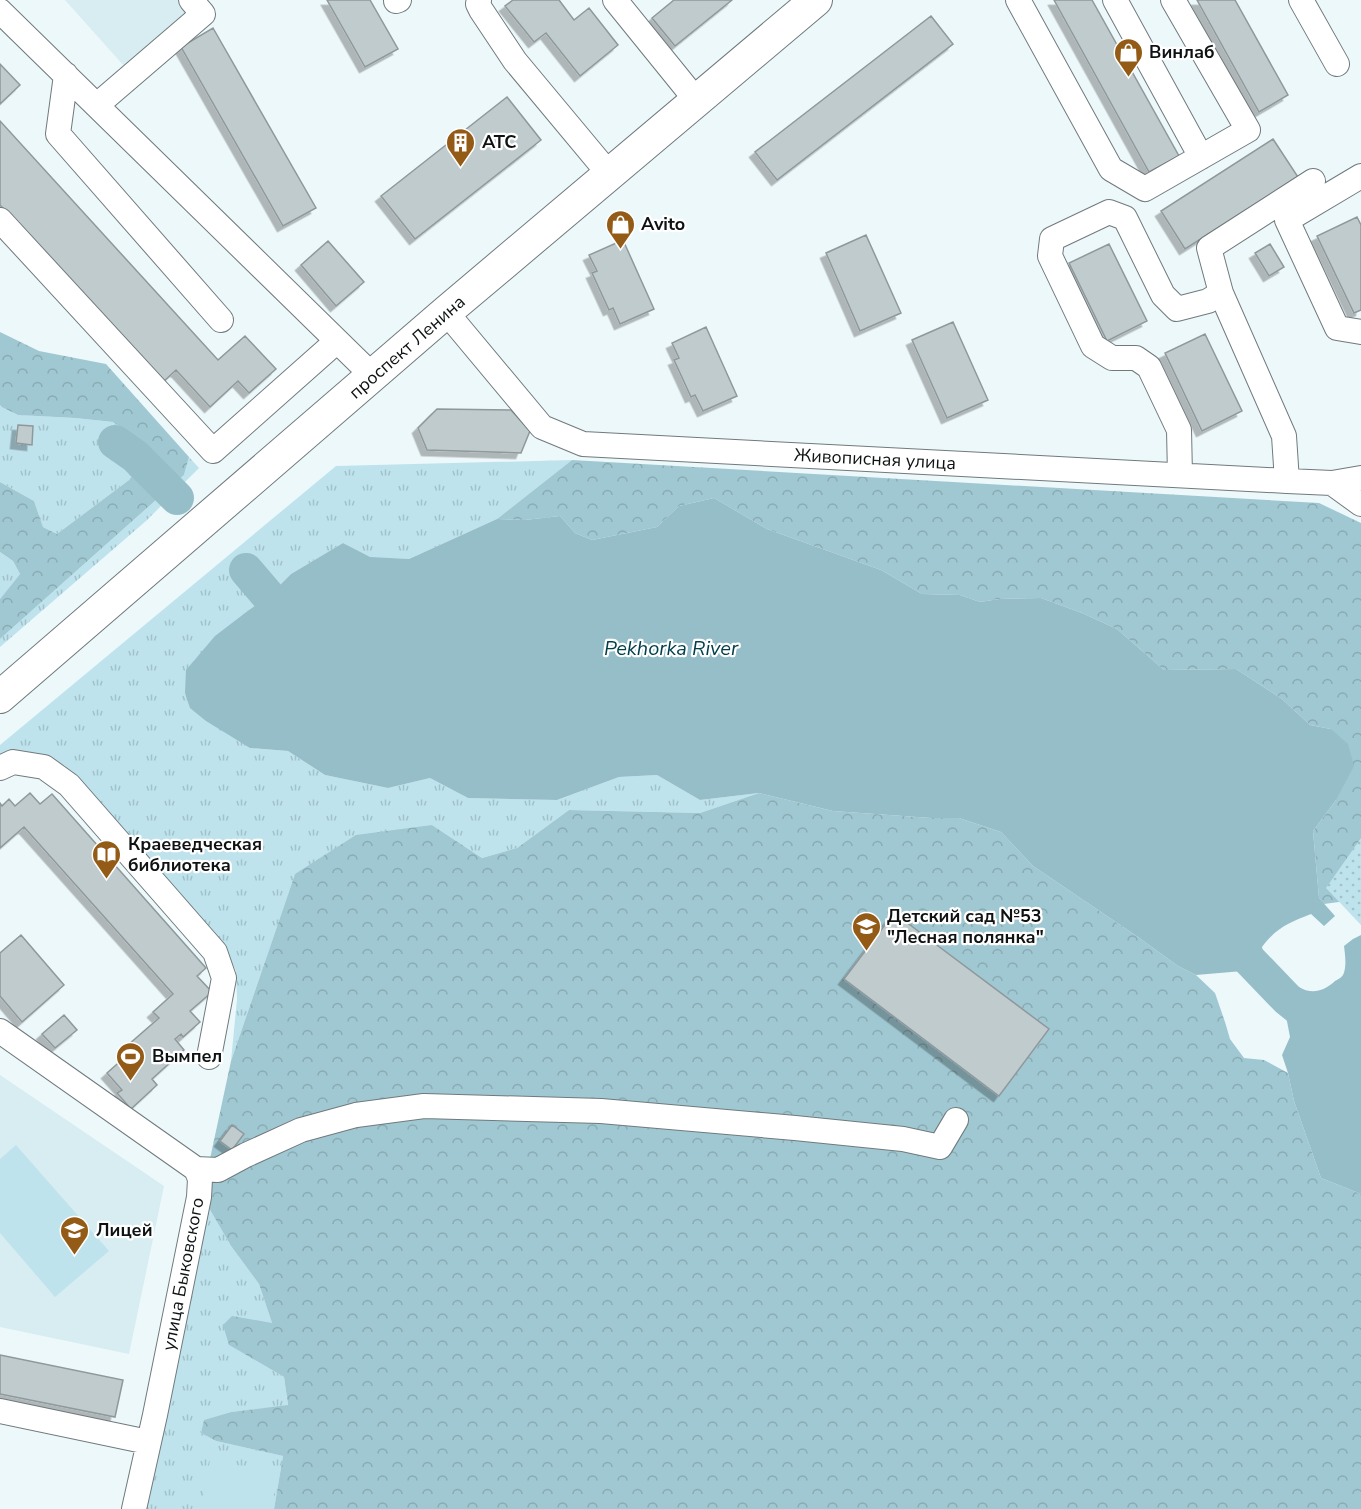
<svg xmlns="http://www.w3.org/2000/svg" width="1361" height="1509" font-family="'Nunito Sans',sans-serif">
<style>
.built{fill:#d8edf1}
.grass{fill:url(#grass-tufts)}
.forest{fill:url(#forest-crowns)}
.park{fill:url(#park-dots)}
.pitch{fill:#bee3ed}
.water{fill:#96bec8}
.lines{fill:none;stroke-linecap:round;stroke-linejoin:round}
.river{stroke:#96bec8;stroke-width:34}
.building{fill:#c0cbce;stroke:#8f999c;stroke-width:1.5;filter:url(#shadow)}
.minor-casing{stroke:#707a7d;stroke-width:26}
.major-casing{stroke:#707a7d;stroke-width:34}
.minor{stroke:#fff;stroke-width:24}
.major{stroke:#fff;stroke-width:32}
.labels{text-anchor:middle;dominant-baseline:central;stroke-width:4.5;stroke-linejoin:round;paint-order:stroke}
.poi-label{font-size:18px;font-weight:bold;fill:#0e1213;stroke:#fff;text-anchor:start}
.street-label{font-size:18px;fill:#0e1213;stroke:#fff}
.water-label{font-size:20px;font-style:italic;fill:#003e4a;stroke:#fff}
</style>
<defs>
<pattern id="grass-tufts" width="24" height="20" patternUnits="userSpaceOnUse" patternTransform="scale(1.5)"><rect width="24" height="20" fill="#bee3ed"/><path d="M3 7l-1-3M5 7V3M7 7l1-3M15 17l-1-3M17 17v-4M19 17l1-3" fill="none" stroke="#a2c2ca"/></pattern>
<pattern id="forest-crowns" width="20" height="18" patternUnits="userSpaceOnUse" patternTransform="scale(1.5)"><rect width="20" height="18" fill="#a0c8d2"/><path d="M2 6a3 3 0 1 1 6 0M12 15a3 3 0 1 1 6 0" fill="none" stroke="#89abb3"/></pattern>
<pattern id="park-dots" width="8" height="8" patternUnits="userSpaceOnUse" patternTransform="scale(1.5)"><rect width="8" height="8" fill="#bee3ed"/><path d="M2 2h.1M6 6h.1" fill="none" stroke="#a2c2ca" stroke-width="1.8" stroke-linecap="round"/></pattern>
<filter id="shadow"><feDropShadow dx="-5.5" dy="5.5" stdDeviation="0" flood-color="#0004"/></filter>
</defs>
<rect width="100%" height="100%" fill="#edf8fb"/>
<!-- built -->
<path class="built" d="M65,0H199L125,67Z
M0,1075L164,1186L129,1354L0,1327Z"/>
<!-- grass -->
<path class="grass" d="M0,405L18,415L75,418L113,422L135,438L146,455L129,480L57,534L43,527L34,501L0,482Z
M189,457L199,468L146,521L0,647V639L184,475Z
M572,460L497,519L409,559L370,558L343,543L291,574L269,596L249,610L250,748L288,751L325,775L388,788L430,778L468,798L557,800L619,777L657,775L700,800L759,793L700,813L569,810L517,848L482,858L432,825L295,874L231,1061L237,999L236,971L223,944L79,779L64,765L42,757L0,763V745L336,466Z
M0,552L13,561L20,574L0,599Z
M202,1196L231,1246L259,1284L272,1323L229,1345L284,1377L288,1406L231,1412L205,1420L201,1433L216,1441L283,1456L274,1509H142Z"/>
<!-- forest -->
<path class="forest" d="M0,332L39,351L106,364L189,457L184,475L0,639V599L20,574L13,561L0,552V482L34,501L43,527L57,534L129,480L146,455L135,438L113,422L75,418L18,415L2,407L0,405Z
M572,460L1319,503L1361,523V899L1324,904L1319,898L1313,831L1336,800L1331,729L1310,725L1282,699L1236,669L1164,670L1117,629L1082,613L1041,598L999,599L980,602L960,595L922,594L881,570L767,529L714,498L679,506L657,527L592,540L575,533L560,516L525,520L497,519Z
M759,793L833,811L931,818H959L1001,832L1033,866L1138,937L1178,966L1196,975L1215,993L1225,1022L1230,1039L1244,1058L1264,1060L1288,1073L1294,1101L1321,1178L1361,1194V1509H274L283,1456L216,1441L201,1433L204,1420L231,1412L288,1405L284,1377L229,1345L223,1325L232,1316L272,1323L259,1284L231,1246L202,1196L231,1061L295,874L356,835L432,825L482,858L517,848L569,810L700,813Z"/>
<!-- park -->
<path class="park" d="M1361,838V925L1326,888Z"/>
<!-- pitch -->
<path class="pitch" d="M16,1145L109,1251L55,1297L0,1233V1159Z
M210,1460L278,1473L271,1509H201Z"/>
<!-- water -->
<path class="water" d="M714,498L767,529L881,570L922,594L960,595L980,602L999,599L1041,598L1082,613L1117,629L1164,670L1236,669L1282,699L1310,725L1331,729L1348,744L1354,766L1336,800L1313,831L1319,898L1335,916L1324,926L1311,914C1290,922 1276,928 1262,947L1263,953L1279,970L1258,988L1243,971L1196,975L1178,966L1138,937L1033,866L1001,832L959,818H931L833,811L759,793L700,800L657,775L619,777L557,800L468,798L430,778L388,788L325,775L288,751L250,748L206,721L190,708L185,693L186,670L215,636L249,610L269,596L291,574L343,543L370,557L409,559L497,519L525,520L560,516L575,533L592,540L657,527L679,506Z
M1361,935V1194L1321,1178L1294,1101L1288,1073L1282,1055L1290,1037L1286,1016L1264,994L1284,976C1301,992 1317,998 1335,981C1338,979 1341,978 1343,975C1347,967 1345,954 1344,946L1353,939Z"/>
<g class="lines">
<!-- river -->
<path class="river" d="M115,442L135,456L177,498
M246,570L287,618L304,627
M1236,946L1287,999L1312,1019L1361,1048"/>
</g>
<!-- building -->
<path class="building" d="M327,0H370L398,49L365,67Z
M513,0H559L574,20L589,8L618,45L580,76L546,33L534,42L505,6Z
M674,0H732L675,46L652,18Z
M1054,0H1092L1179,156L1149,172Z
M1197,0H1235L1288,95L1259,112Z
M931,16L953,44L777,180L755,152Z
M213,28L316,208L283,226L181,47Z
M0,64L20,85L0,104Z
M507,97L541,140L415,239L381,196Z
M0,121L218,360L245,336L276,369L249,393L238,381L210,407L176,370L162,383L0,205Z
M1273,139L1298,177L1185,249L1161,211Z
M1357,217L1361,225V310L1354,313L1317,236Z
M866,235L901,313L860,331L826,253Z
M623,240L654,309L620,324L613,308L609,310L592,273L597,271L589,255Z
M328,241L364,282L336,306L301,265Z
M1109,244L1147,321L1107,341L1069,263Z
M1270,244L1284,267L1269,276L1255,253Z
M953,322L988,400L947,418L912,340Z
M706,327L737,396L703,411L695,395L691,397L674,360L679,358L672,343Z
M1205,334L1242,411L1202,431L1165,353Z
M437,409L511,410L530,431L521,453L427,450L418,428Z
M18,425L33,426L32,445L16,443Z
M30,793L40,804L52,794L206,968L197,976L212,992L190,1011L200,1022L183,1037L181,1034L175,1039L184,1050L152,1079L157,1085L131,1109L117,1093L122,1090L107,1073L133,1050L128,1045L159,1018L153,1012L173,994L24,827L0,848V803L2,806L9,799L15,806Z
M894,913L1049,1029L999,1096L844,979Z
M21,935L64,985L22,1022L0,996V953Z
M64,1015L77,1030L55,1048L42,1034Z
M232,1125L244,1134L232,1150L220,1141Z
M0,1355L123,1380L115,1417L0,1394Z"/>
<g class="lines">
<defs>
<path id="minor" d="M396,0V1L399,0
M479,0L478,4L481,10L515,61L610,175
M615,0L696,100
M1018,0L1111,169L1145,189L1248,130L1173,0
M1115,0L1201,157
M1301,0L1337,64
M0,11L373,376
M66,75L58,134L221,320
M97,105L203,14L191,0
M1361,176L1287,220L1337,328L1361,332
M0,220L213,451L337,341
M1221,293L1209,248L1313,181
M446,312L542,427L583,444L1287,481L1332,483L1361,478
M1180,475L1179,430L1149,367L1136,358H1112L1093,346L1050,256L1052,239L1109,212L1125,218L1163,295L1177,309L1208,301L1221,293L1284,436L1287,481
M1332,483L1361,504
M0,768L13,762L44,767L69,785L215,952L224,978L209,1057
M0,1031L196,1169L200,1179L199,1197L155,1415L134,1509
M196,1169L218,1170L246,1155L301,1130L356,1115L424,1106L601,1111L795,1128L903,1139L940,1147L956,1120
M0,1411L148,1442"/>
<path id="major" d="M0,697L446,312L816,0"/>
</defs>
<!-- minor casing -->
<use href="#minor" class="minor-casing"/>
<!-- major casing -->
<use href="#major" class="major-casing"/>
<!-- minor -->
<use href="#minor" class="minor"/>
<!-- major -->
<use href="#major" class="major"/>
</g>
<!-- icons -->
<defs>
<symbol id="shop-pin" viewBox="-11 -11 22 30"><path d="M0 17L-7.5 6A9.5 9.5 0 1 1 7.5 6Z" fill="#945b17" stroke="#fff"/><path d="M-5-2.5h2.3a2.7 3.5 0 0 1 5.4 0H5L5.5 6h-11ZM-1.5-2.5h3a1.5 2.3 0 0 0-3 0Z" fill="#fff"/></symbol>
<symbol id="building-pin" viewBox="-11 -11 22 30"><path d="M0 17L-7.5 6A9.5 9.5 0 1 1 7.5 6Z" fill="#945b17" stroke="#fff"/><path d="M-4-6H4V6H1V3H-1V6H-4ZM-2.5-4.3h1.7v1.8h-1.7ZM.8-4.3h1.7v1.8H.8ZM-2.5-1h1.7V.8h-1.7ZM.8-1h1.7V.8H.8Z" fill="#fff"/></symbol>
<symbol id="library-pin" viewBox="-11 -11 22 30"><path d="M0 17L-7.5 6A9.5 9.5 0 1 1 7.5 6Z" fill="#945b17" stroke="#fff"/><path d="M-6-4Q-3-5.5-.7-3.5V5Q-3 3-6 4ZM6-4Q3-5.5 .7-3.5V5Q3 3 6 4Z" fill="#fff"/></symbol>
<symbol id="school-pin" viewBox="-11 -11 22 30"><path d="M0 17L-7.5 6A9.5 9.5 0 1 1 7.5 6Z" fill="#945b17" stroke="#fff"/><path d="M0-5L7-2L0 1L-7-2ZM-4 1L0 2.5L4 1V4Q0 6-4 4Z" fill="#fff"/></symbol>
<symbol id="stadium-pin" viewBox="-11 -11 22 30"><path d="M0 17L-7.5 6A9.5 9.5 0 1 1 7.5 6Z" fill="#945b17" stroke="#fff"/><path d="M0-5a6.5 5 0 1 0 0 10a6.5 5 0 1 0 0-10ZM-3.5-1.8h7v3.6h-7Z" fill="#fff"/></symbol>
</defs>
<g fill-rule="evenodd">
<use href="#shop-pin" x="1112" y="36" width="33" height="45"/>
<use href="#building-pin" x="444" y="126" width="33" height="45"/>
<use href="#shop-pin" x="604" y="208" width="33" height="45"/>
<use href="#library-pin" x="90" y="838" width="33" height="45"/>
<use href="#school-pin" x="850" y="910" width="33" height="45"/>
<use href="#stadium-pin" x="114" y="1040" width="33" height="45"/>
<use href="#school-pin" x="58" y="1214" width="33" height="45"/>
</g>
<g class="labels">
<!-- poi labels -->
<g class="poi-label">
<text x="1149" y="52">Винлаб</text>
<text x="482" y="142">АТС</text>
<text x="641" y="224">Avito</text>
<text x="128" y="844">Краеведческая<tspan x="128" dy="21">библиотека</tspan></text>
<text x="887" y="916">Детский сад №53<tspan x="887" dy="21">"Лесная полянка"</tspan></text>
<text x="152" y="1056">Вымпел</text>
<text x="96" y="1230">Лицей</text>
</g>
<!-- street labels -->
<g class="street-label">
<text transform="translate(407 347) rotate(-41)">проспект Ленина</text>
<text transform="translate(875 459) rotate(3)">Живописная улица</text>
<text transform="translate(183 1274) rotate(-79)">улица Быковского</text>
</g>
<!-- water labels -->
<g class="water-label">
<text x="671" y="648">Pekhorka River</text>
</g>
</g>
</svg>
